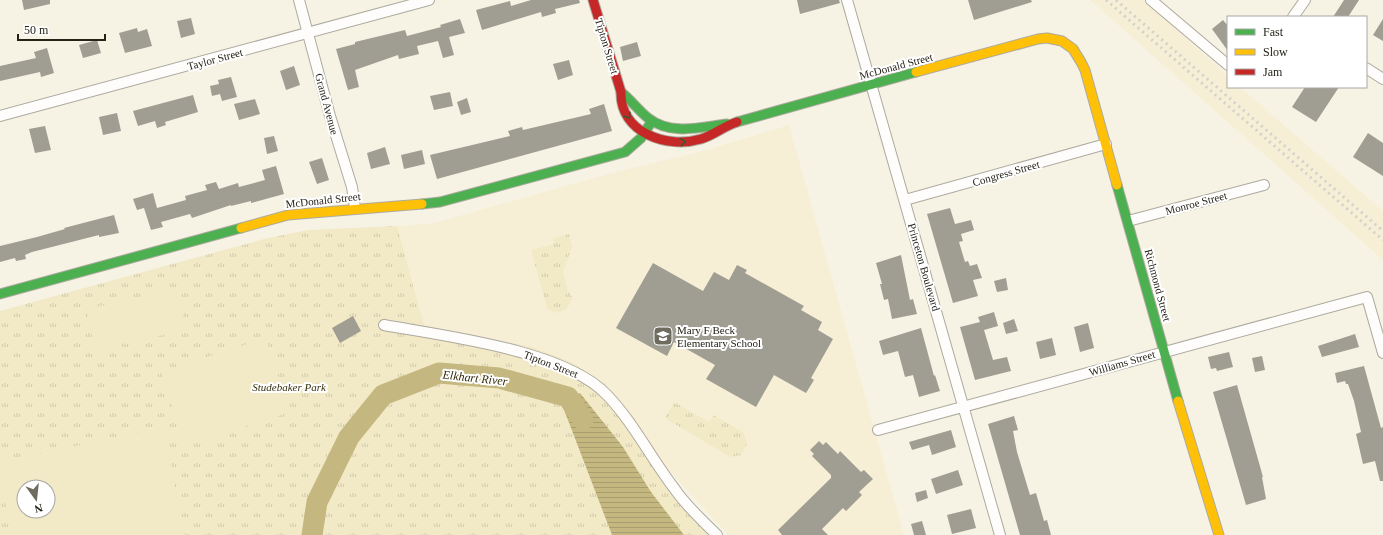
<svg xmlns="http://www.w3.org/2000/svg" width="1383" height="535" font-family="'Times New Roman',serif">
<style>
.built{fill:#f6efd5}
.grass{fill:url(#grass-tufts);fill-rule:evenodd}
.garden{fill:#f2e9c6;fill-rule:evenodd}
.water{fill:url(#water-rules)}
.lines{fill:none;stroke-linecap:round;stroke-linejoin:round}
.river{stroke:#c4b77f;stroke-width:21}
.building{fill:#a09d92}
.street-casing{stroke:#adaa9f;stroke-width:12}
.fast-casing{stroke:#adaa9f;stroke-width:11}
.slow-casing{stroke:#adaa9f;stroke-width:11}
.jam-casing{stroke:#adaa9f;stroke-width:11}
.street{stroke:#fefdfb;stroke-width:10}
.fast{stroke:#4caf50;stroke-width:9}
.slow{stroke:#ffc107;stroke-width:9}
.jam{stroke:#c62828;stroke-width:9}
.rail{stroke:#d2d1cc;stroke-width:3;stroke-dasharray:2 4;stroke-linecap:butt}
.oneway{stroke:#355a2e}
.labels{text-anchor:middle;dominant-baseline:central;stroke-width:4;stroke-linejoin:round;paint-order:stroke}
.street-label{font-size:11px;fill:#252218;stroke:#fff}
.poi-label{font-size:11px;fill:#252218;stroke:#fff;text-anchor:start}
.park-label{font-size:11px;font-style:italic;fill:#362e0d;stroke:#fff}
.water-label{font-size:12px;font-style:italic;fill:#312a08;stroke:#fff}
</style>
<defs>
<pattern id="grass-tufts" width="24" height="20" patternUnits="userSpaceOnUse"><rect width="24" height="20" fill="#f2e9c6"/><path d="M3 7l-1-3M5 7V3M7 7l1-3M15 17l-1-3M17 17v-4M19 17l1-3" fill="none" stroke="#cfc8a9"/></pattern>
<pattern id="water-rules" width="6" height="5" patternUnits="userSpaceOnUse"><rect width="6" height="5" fill="#c4b77f"/><path d="M0 2.5h6" fill="none" stroke="#a89d6d"/></pattern>
</defs>
<rect width="100%" height="100%" fill="#f7f3e4"/>
<!-- built -->
<path class="built" d="M1090,0H1143L1228,76V87H1240L1383,211V260Z
M789,125L904,535H728L667,468L633,416L604,383L532,347L424,325L397,226L434,223L608,174L710,149Z"/>
<!-- grass -->
<path class="grass" d="M397,226L424,325L532,347L569,361L604,383L633,416L667,468L659,475L689,515L710,535H0V311L264,239L308,230ZM24,487H48V511H24Z
M569,234L572,247L563,272L568,291L573,298L566,310L555,313L547,308L531,250L554,244L553,238Z
M674,402L709,422L714,415L744,433L747,444L741,455L730,457L665,418Z"/>
<!-- garden -->
<path class="garden" d="M177,290L186,330L95,350L86,309Z
M266,338L290,412L185,446L161,372Z
M163,428L185,535H12L0,477V462ZM24,487H48V511H24Z"/>
<!-- water -->
<path class="water" d="M580,393L623,447L651,492L684,535H612L563,407L568,397Z"/>
<g class="lines">
<!-- river -->
<path class="river" d="M312,535L317,502L349,437L383,395L439,373L499,378L568,397L583,420"/>
</g>
<!-- building -->
<path class="building" d="M22,0H50V4L24,10Z
M531,0H579L580,3L555,9L556,13L542,17L541,12L482,30L476,10L510,1L511,6Z
M797,0H839L840,3L800,14Z
M968,0H1031L1032,2L974,20Z
M1344,0H1359L1348,17H1333Z
M191,18L195,34L181,38L177,21Z
M460,19L465,33L449,37L454,55L443,58L438,41L417,46L419,54L399,59L398,55L355,70L359,87L348,90L336,49L355,44V42L405,30L407,36L441,27L440,25Z
M1383,19V41L1373,35Z
M1223,20L1228,26V51L1212,29Z
M137,28L138,32L147,29L152,46L125,53L119,33Z
M97,40L101,53L83,58L79,45Z
M637,42L641,56L623,61L620,47Z
M47,48L54,73L41,77L40,72L0,81V66L36,58L34,52Z
M569,60L573,75L558,80L553,64Z
M294,66L300,85L286,90L280,71Z
M231,77L237,97L222,101L220,94L212,96L210,86L219,84L218,80Z
M1305,87H1339L1316,122L1292,107Z
M450,92L453,106L434,110L430,96Z
M193,95L198,112L165,122L166,125L157,128L155,121L138,126L133,111Z
M467,98L471,112L461,115L457,102Z
M255,99L260,114L239,120L234,104Z
M604,104L612,131L437,179L430,155L510,136L508,131L522,127L523,130L591,114L589,109Z
M117,113L121,131L103,135L99,117Z
M45,126L51,150L35,153L29,129Z
M1368,133L1383,143V176L1353,157Z
M274,136L278,151L267,154L264,138Z
M385,147L390,164L371,169L367,153Z
M422,150L425,164L404,169L401,155Z
M322,158L329,180L317,184L309,162Z
M276,166L284,194L251,203V201L231,206V205L192,218L190,214L161,222L163,227L151,230L144,208L137,210L133,199L153,193L157,208L186,200L185,196L207,190L205,185L216,182L219,189L238,183L239,187L265,180L262,170Z
M950,208L955,224L971,220L974,230L961,234L963,241L959,242L965,262L968,261L970,266L977,264L982,278L973,280L978,296L953,303L927,214Z
M114,215L119,233L99,237V235L32,252L25,255L26,259L16,261L15,258L0,262V246L37,237L65,229L64,228Z
M901,255L910,300L913,299L917,314L892,319L888,299L884,300L880,284H882L876,263Z
M653,263L703,291L714,272L729,280L737,265L747,270L745,273L804,306L801,310L822,322L818,330L833,339L811,378L814,380L806,393L774,375L756,407L706,379L715,365L674,342L667,356L616,328Z
M1006,278L1008,290L997,292L994,281Z
M994,312L998,326L984,330L993,360L1007,357L1011,371L975,380L960,327L980,322L978,317Z
M353,316L361,331L340,343L332,328Z
M1014,319L1018,331L1006,334L1003,323Z
M1088,323L1094,348L1080,352L1074,327Z
M921,328L934,376L935,375L940,391L919,397L913,375L905,377L898,351L883,355L879,341Z
M1355,334L1359,347L1322,357L1318,346Z
M1052,338L1056,355L1040,359L1036,342Z
M1229,352L1233,367L1217,371L1216,368L1211,369L1208,357Z
M1262,356L1265,370L1255,372L1252,358Z
M1364,366L1381,428L1383,427V481H1380L1375,461L1363,464L1356,434L1361,432L1354,401L1348,384H1346L1345,381L1337,383L1335,373Z
M1237,385L1263,477H1262L1266,499L1246,505L1213,392Z
M1014,416L1018,430L1013,431L1017,452L1030,495L1036,493L1044,521L1047,520L1051,535H1020L988,424Z
M951,430L956,447L932,455L929,445L912,450L909,442Z
M819,441L823,445L826,442L838,454L840,451L861,472L864,470L873,479L859,492L862,495L846,511L843,508L822,529L828,535H782L778,530L831,478V475L812,456L814,454L810,450Z
M958,470L963,485L936,494L931,479Z
M926,490L928,498L917,502L915,493Z
M971,509L976,528L952,534L947,515Z
M922,521L926,535H914L911,524Z"/>
<g class="lines">
<defs>
<path id="street" d="M299,0L330,116L352,187L355,208
M847,0L1000,535
M1151,0L1228,65
M1293,17L1305,0
M1366,68L1383,79
M0,116L429,0
M905,200L1106,144
M1128,221L1264,185
M384,325C444,336 565,350 607,395C633,422 651,458 674,488C686,506 702,520 717,535
M878,430L1367,297L1383,353"/>
<path id="fast" d="M621,92C631,100 638,110 648,118C671,136 701,127 727,124
M737,122L916,72
M1117,185L1178,401
M422,204L440,202L625,152L641,138L652,121
M0,294L241,228"/>
<path id="slow" d="M916,72L1038,39L1047,38L1062,41L1073,49L1081,62L1085,70L1117,185
M241,228L288,215L422,204
M1178,401L1219,535"/>
<path id="jam" d="M593,0L621,92C620,133 667,149 701,139C714,135 724,126 737,122"/>
</defs>
<!-- street casing -->
<use href="#street" class="street-casing"/>
<!-- fast casing -->
<use href="#fast" class="fast-casing"/>
<!-- slow casing -->
<use href="#slow" class="slow-casing"/>
<!-- jam casing -->
<use href="#jam" class="jam-casing"/>
<!-- street -->
<use href="#street" class="street"/>
<!-- fast -->
<use href="#fast" class="fast"/>
<!-- slow -->
<use href="#slow" class="slow"/>
<!-- jam -->
<use href="#jam" class="jam"/>
<!-- rail -->
<path class="rail" d="M1106,0L1383,240
M1116,0L1383,231"/>
</g>
<!-- one-way arrows -->
<defs><path id="oneway-chevron" d="M-2-3.5L2.5 0L-2 3.5" fill="none" stroke-width="1.6" stroke-linecap="round" stroke-linejoin="round"/></defs>
<g class="oneway">
<use href="#oneway-chevron" transform="translate(628 116) rotate(57)"/>
<use href="#oneway-chevron" transform="translate(683 142) rotate(-5)"/>
</g>
<!-- icons -->
<defs>
<symbol id="school-square" viewBox="-11 -11 22 22"><rect x="-9" y="-9" width="18" height="18" rx="4" fill="#6e6b5f" stroke="#fff"/><path d="M0-5L7-2L0 1L-7-2ZM-4 1L0 2.5L4 1V4Q0 6-4 4Z" fill="#fff"/></symbol>
</defs>
<g fill-rule="evenodd">
<use href="#school-square" x="652" y="325" width="22" height="22"/>
</g>
<g class="labels">
<!-- street labels -->
<g class="street-label">
<text transform="translate(607 46) rotate(73)">Tipton Street</text>
<text transform="translate(215 59) rotate(-15)">Taylor Street</text>
<text transform="translate(896 66) rotate(-15)">McDonald Street</text>
<text transform="translate(327 104) rotate(75)">Grand Avenue</text>
<text transform="translate(1006 173) rotate(-16)">Congress Street</text>
<text transform="translate(323 200) rotate(-6)">McDonald Street</text>
<text transform="translate(1196 203) rotate(-15)">Monroe Street</text>
<text transform="translate(924 267) rotate(74)">Princeton Boulevard</text>
<text transform="translate(1158 285) rotate(75)">Richmond Street</text>
<text transform="translate(1122 363) rotate(-16)">Williams Street</text>
<text transform="translate(551 364) rotate(21)">Tipton Street</text>
</g>
<!-- poi labels -->
<g class="poi-label">
<text x="677" y="330">Mary F Beck<tspan x="677" dy="13">Elementary School</tspan></text>
</g>
<!-- park labels -->
<g class="park-label">
<text x="289" y="387">Studebaker Park</text>
</g>
<!-- water labels -->
<g class="water-label">
<text transform="translate(475 378) rotate(6)">Elkhart River</text>
</g>
</g>
<!-- legend -->
<rect x="1227" y="16" width="140" height="72" fill="#ffffff" stroke="#a8a7a3"/>
<rect x="1235" y="29" width="20" height="6" fill="#4caf50" stroke="#a8a7a3"/>
<text x="1263" y="36" font-size="12" fill="#252218">Fast</text>
<rect x="1235" y="49" width="20" height="6" fill="#ffc107" stroke="#a8a7a3"/>
<text x="1263" y="56" font-size="12" fill="#252218">Slow</text>
<rect x="1235" y="69" width="20" height="6" fill="#c62828" stroke="#a8a7a3"/>
<text x="1263" y="76" font-size="12" fill="#252218">Jam</text>
<!-- north arrow -->
<g transform="translate(36 499) rotate(165)"><circle r="19" fill="#ffffff" stroke="#a8a7a3"/>
<path d="M0-3L7 15L0 10L-7 15Z" fill="#6e6b5f"/>
<text y="-6" font-size="11" font-weight="bold" text-anchor="middle" fill="#252218">N</text>
</g>
<!-- scale -->
<path d="M18 34v6h87v-6" fill="none" stroke="#252218" stroke-width="2"/>
<text x="24" y="34" font-size="12" fill="#252218" stroke="#ffffff" stroke-width="3" paint-order="stroke">50 m</text>
</svg>
